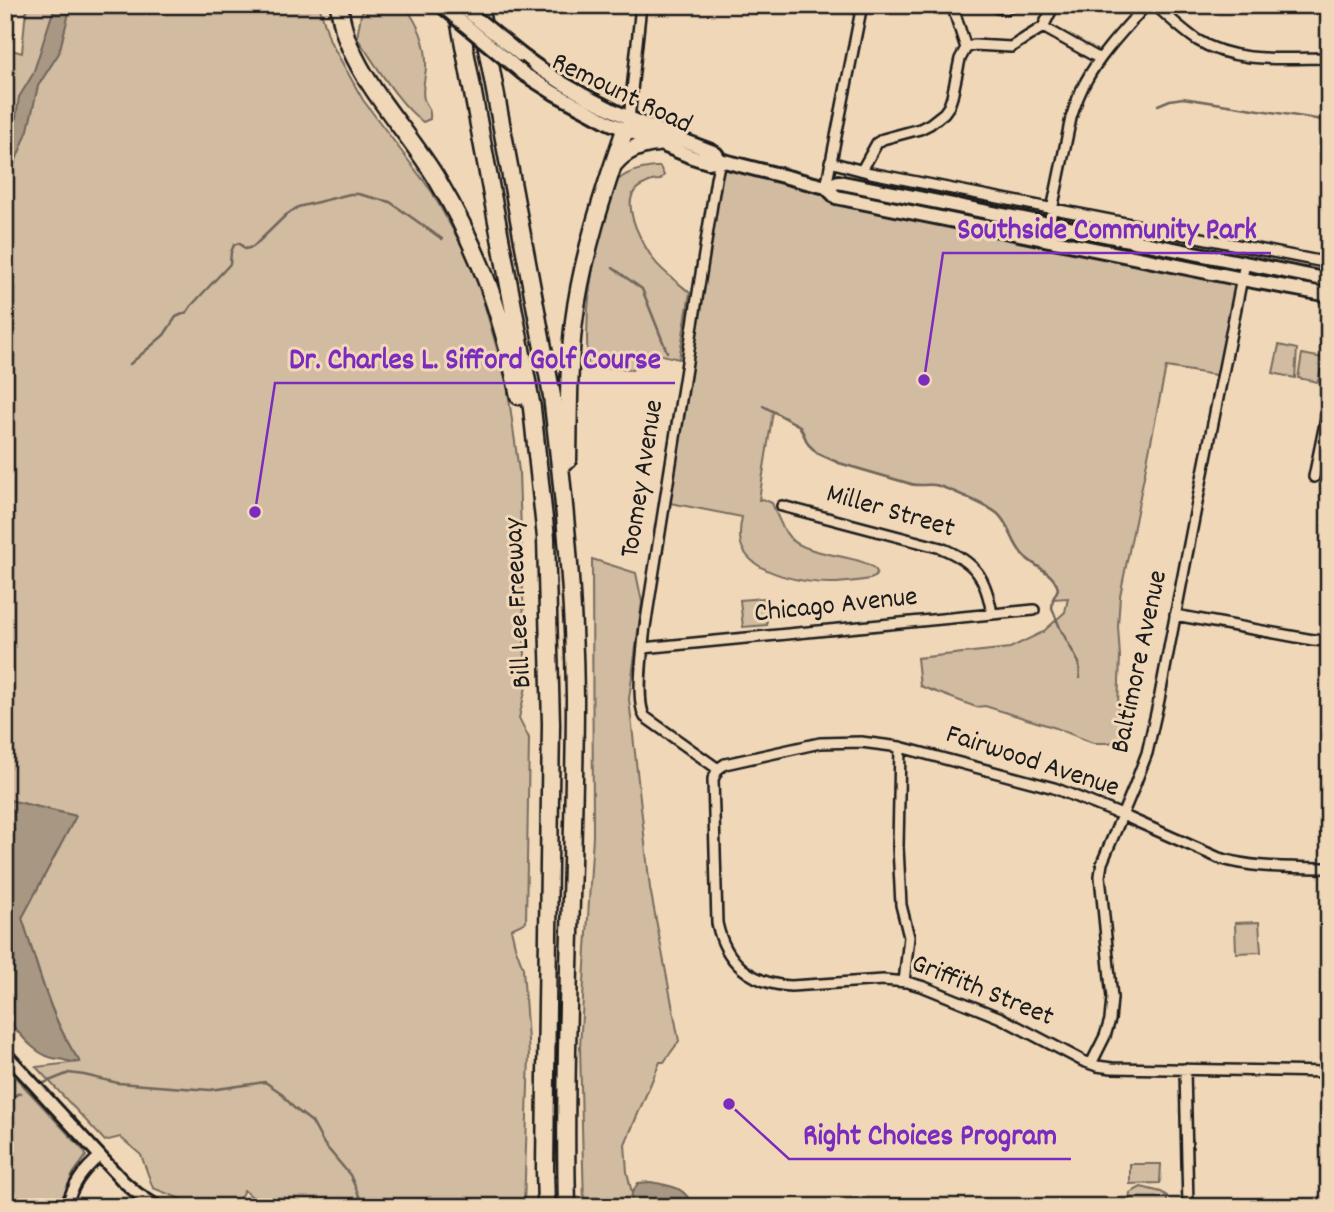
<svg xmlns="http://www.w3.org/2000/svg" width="1334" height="1212" font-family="Dekko,sans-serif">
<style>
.green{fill:#d1bba1;stroke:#766c5e;stroke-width:2}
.water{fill:#a79783;stroke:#6f665a;stroke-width:2}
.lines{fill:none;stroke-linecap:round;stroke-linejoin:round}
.stream{stroke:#6f665a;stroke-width:2.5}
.minor-casing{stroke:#1c1c1c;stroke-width:14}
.tertiary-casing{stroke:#1c1c1c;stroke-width:16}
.secondary-casing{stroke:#1c1c1c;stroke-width:18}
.motorway-casing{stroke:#1c1c1c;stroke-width:21}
.minor{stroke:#f0d7b8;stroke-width:9}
.tertiary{stroke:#f0d7b8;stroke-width:10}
.secondary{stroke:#f0d7b8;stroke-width:12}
.motorway{stroke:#f0d7b8;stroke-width:16}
.secondary-bridge-casing{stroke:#1c1c1c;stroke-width:18;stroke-linecap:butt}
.secondary-bridge{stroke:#f0d7b8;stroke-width:12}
.labels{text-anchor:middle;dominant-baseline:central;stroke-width:6;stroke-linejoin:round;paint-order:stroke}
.street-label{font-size:28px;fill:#1c1c1c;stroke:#f0d7b8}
.leader{fill:none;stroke:#7b2cbf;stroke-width:2.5}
.callout-dot{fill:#7b2cbf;stroke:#f0d7b8;stroke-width:2.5}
.callout-label{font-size:30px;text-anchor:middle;font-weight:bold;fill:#7b2cbf;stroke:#f0d7b8;stroke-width:6;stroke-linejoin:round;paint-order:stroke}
</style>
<rect width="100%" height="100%" fill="#f0d7b8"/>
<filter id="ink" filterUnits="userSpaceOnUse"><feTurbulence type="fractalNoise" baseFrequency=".0143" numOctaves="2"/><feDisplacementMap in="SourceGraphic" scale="14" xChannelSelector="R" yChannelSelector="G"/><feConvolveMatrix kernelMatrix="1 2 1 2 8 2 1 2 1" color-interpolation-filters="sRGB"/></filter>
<g filter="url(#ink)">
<!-- green -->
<path class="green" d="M28,5H319L330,41L363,100L432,192L474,268L507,384L519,471L526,687L519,718L529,738L526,922L511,929L515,946L523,968L529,1055L524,1207H264L244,1190L235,1207H201L153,1188L141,1155L120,1137L105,1141L36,1067L80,1062C50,1019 38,966 22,918L76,816L5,799V48L22,53L25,19Z
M368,5H404C418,23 427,43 426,66C426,76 421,89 424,99C427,108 431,108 430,119L423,122C399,105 375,63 357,38L361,14Z
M720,160L811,184L836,197L1242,279L1222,376L1166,367L1120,596L1118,626L1120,657L1118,706L1120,714L1127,724L1124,738L1109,743H1093L1056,728L985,706L976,707L920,686L917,658L1010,648L1043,632L1065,612L1068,598L1053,599L1058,589C1054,572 1035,567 1024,556C1012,544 1010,525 998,514C990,507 944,486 934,485C924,484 917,487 907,483L839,463L817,453L808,444L799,426L773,411L759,500L763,499L772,503C777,515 781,528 790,538C810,558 867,554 877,572L875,577L870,579C859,581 848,582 837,583C810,584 750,576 741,544C739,535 740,526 742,517L665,502Z
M655,167H660L664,175L660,180C654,180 650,181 645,184C614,195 641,241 653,259C662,272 678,282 690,293L679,359L654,353L632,370L588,365C584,309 592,262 606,208C609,200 610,188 615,183C626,171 641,169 655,167Z
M1279,345L1297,349L1295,378L1273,373Z
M1302,354L1323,358L1318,382L1298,378Z
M592,559L636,573L642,602L629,699L650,888L679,1041L664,1062H660L625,1144L627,1172L632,1193L631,1207H584V1205L580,1047L593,836Z
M764,598L767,625L743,627L740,600Z
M1259,922L1261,952L1236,953L1235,923Z
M5,1066L84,1151L86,1156L73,1174L58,1207H5Z
M1130,1164H1161L1160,1183L1130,1184Z
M1141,1187L1161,1192L1167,1196V1207H1133L1129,1200L1130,1193Z"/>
<!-- water -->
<path class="water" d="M55,5H71L59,53L38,86L28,130L9,178L5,192V149L14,132L19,97L33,74Z
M5,799L76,816L22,918C38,967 50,1020 80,1062C69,1063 67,1060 58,1059C35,1057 20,1033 5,1017Z
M651,1182C669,1186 687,1186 692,1207H631L632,1193L638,1183Z"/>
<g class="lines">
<!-- stream -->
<path class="stream" d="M1158,105L1170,100L1183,98L1329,121
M613,268L642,289L667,352
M130,364L164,335L176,317L187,312L191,306L230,264L231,252L234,245L239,243L245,249L253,247L286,215L298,207L350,194H358L390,202L442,239
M763,406L800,426L808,444L817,453L839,463L908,483C917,487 924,484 934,485C944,486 990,507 998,514C1010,525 1012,544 1024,556C1035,567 1054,572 1058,589L1053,599L1052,608L1060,628L1079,663L1080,678
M44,1083L69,1073L84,1075L118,1083L210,1090L265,1082L280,1092L294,1108L312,1122L324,1144L350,1175L360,1198L368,1207
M5,1100L20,1093"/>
<defs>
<path id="minor" d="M996,5L998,8L1006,9L1015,5
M1155,5C1169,17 1182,30 1197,40C1236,64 1285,58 1329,58
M1043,27L1100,59
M966,48L974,45L1011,47L1043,27L1054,5
M629,119L641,5
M830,162L871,173L1329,263
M862,170L877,143L883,139L920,129L930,124L944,113L949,106L952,97L960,59L966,48L952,5
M826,187L862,5
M1046,239L1071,118C1075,105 1079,93 1086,81C1101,53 1125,29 1146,5
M1314,477L1329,404
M782,506L941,548C976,562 986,578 992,614
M1175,615L1313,640L1329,641
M643,648L1034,610
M900,747L898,847L901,905L909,937L904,982
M718,769L713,779L717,923C725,962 751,984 791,986L883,980L907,982L924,987L1001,1018L1083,1061L1097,1066L1112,1068L1329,1072
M718,769L645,717C635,702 643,647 645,627L716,179L720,160
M718,769L725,764L820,743L861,742L900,747L1054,788L1122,815L1219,858C1256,869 1290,867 1329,868
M1091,1064L1105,1036L1110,1020L1112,998L1100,876L1102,863L1134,787L1147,753L1159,700L1196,508L1245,263
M1185,1069L1188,1207
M66,1207C73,1185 82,1171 100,1156"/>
<path id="tertiary" d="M5,1053L123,1181L138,1194L158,1207"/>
<path id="secondary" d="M521,55C579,99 644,126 711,151L716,154L720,160
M524,74L554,93L610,123L692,157L708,162L720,160L826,187L838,182L1329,280
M826,187L836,197L1242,279L1329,295"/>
<path id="motorway" d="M339,5C341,19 344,34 350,47C371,96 411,135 438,181C481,253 502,315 519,396
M479,5L552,396C564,496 574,596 575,697C575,740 574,782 573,825C570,952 564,1080 567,1207
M457,8L532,408L546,538L551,724L546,1076L545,1170L546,1207
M614,164C626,150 639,145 657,143
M568,460C569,414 568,367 574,321C582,257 604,190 625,130"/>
</defs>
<!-- minor casing -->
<use href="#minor" class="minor-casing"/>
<!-- tertiary casing -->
<use href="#tertiary" class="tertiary-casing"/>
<!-- secondary casing -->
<use href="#secondary" class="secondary-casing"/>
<!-- motorway casing -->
<use href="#motorway" class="motorway-casing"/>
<!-- minor -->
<use href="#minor" class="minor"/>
<!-- tertiary -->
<use href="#tertiary" class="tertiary"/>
<!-- secondary -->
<use href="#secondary" class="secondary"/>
<!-- motorway -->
<use href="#motorway" class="motorway"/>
<defs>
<path id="secondary-bridge" d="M441,5L524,74
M460,5L521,55"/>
</defs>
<!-- secondary-bridge casing -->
<use href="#secondary-bridge" class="secondary-bridge-casing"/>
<!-- secondary-bridge -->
<use href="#secondary-bridge" class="secondary-bridge"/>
</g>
</g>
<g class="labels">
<!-- street labels -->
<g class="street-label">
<text transform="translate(621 95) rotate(26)">Remount Road</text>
<text transform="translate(644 479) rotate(-81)">Toomey Avenue</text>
<text transform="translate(890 513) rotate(16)">Miller Street</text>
<text transform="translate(520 603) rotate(-93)">Bill Lee Freeway</text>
<text transform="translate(836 607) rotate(-6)">Chicago Avenue</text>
<text transform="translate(1141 662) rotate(-78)">Baltimore Avenue</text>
<text transform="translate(1032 763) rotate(18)">Fairwood Avenue</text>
<text transform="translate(982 992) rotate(22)">Griffith Street</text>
</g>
</g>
<!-- callouts -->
<path class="leader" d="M924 380L943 253H1271M255 512L275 383H675M729 1104L789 1159H1071"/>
<g class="callout-dot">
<circle cx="924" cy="380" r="7"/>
<circle cx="255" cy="512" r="7"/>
<circle cx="729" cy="1104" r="7"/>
</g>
<g class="callout-label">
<text x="1107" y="238">Southside Community Park</text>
<text x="475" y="368">Dr. Charles L. Sifford Golf Course</text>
<text x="930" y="1144">Right Choices Program</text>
</g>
<!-- margin -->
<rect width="1334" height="1212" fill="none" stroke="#f0d7b8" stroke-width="28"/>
<rect x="14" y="14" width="1306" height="1184" fill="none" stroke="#1c1c1c" stroke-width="2.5" filter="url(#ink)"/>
</svg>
